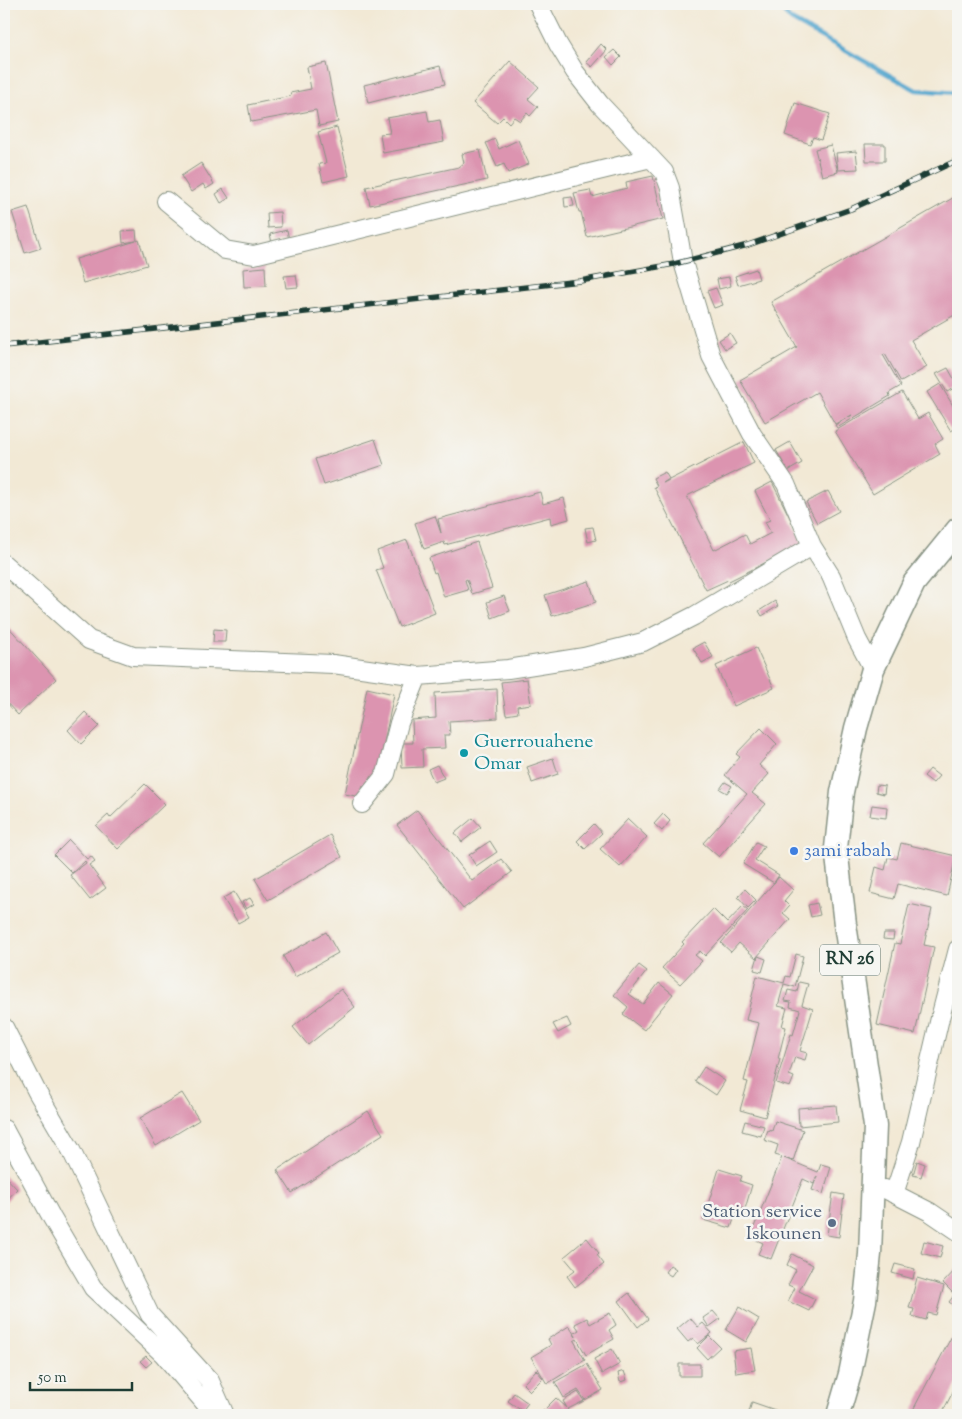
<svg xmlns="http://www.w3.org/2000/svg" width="962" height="1419" font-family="'Sorts Mill Goudy',serif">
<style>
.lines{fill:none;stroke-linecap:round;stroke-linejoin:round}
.stream{stroke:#51a5cd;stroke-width:4.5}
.building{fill:#dc94b0}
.minor-casing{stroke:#889384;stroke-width:20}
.major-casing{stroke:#889384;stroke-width:25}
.minor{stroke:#fff;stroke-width:18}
.major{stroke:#fff;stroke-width:22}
.rail-casing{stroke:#1f3d34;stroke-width:5.5}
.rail{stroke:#f6f6f2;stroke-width:4;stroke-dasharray:11;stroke-linecap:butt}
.culture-dot{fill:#0f9aa8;stroke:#f6f6f2;stroke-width:2}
.shop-dot{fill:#3f7fe0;stroke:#f6f6f2;stroke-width:2}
.service-dot{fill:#5c6f8a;stroke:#f6f6f2;stroke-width:2}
.labels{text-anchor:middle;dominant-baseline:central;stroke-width:5;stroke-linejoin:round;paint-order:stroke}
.shield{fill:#f6f6f2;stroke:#60746d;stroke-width:1}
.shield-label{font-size:18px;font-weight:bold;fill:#1f3d34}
.culture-label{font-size:19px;fill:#0d838f;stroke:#f6f6f2;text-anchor:start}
.shop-label{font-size:19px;fill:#366cbe;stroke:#f6f6f2;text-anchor:start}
.service-label{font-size:19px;fill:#4e5e75;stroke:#f6f6f2;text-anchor:end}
</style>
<rect width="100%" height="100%" fill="#f6f6f2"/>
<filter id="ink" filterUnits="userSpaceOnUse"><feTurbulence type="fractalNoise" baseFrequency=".02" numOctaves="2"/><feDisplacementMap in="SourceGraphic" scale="10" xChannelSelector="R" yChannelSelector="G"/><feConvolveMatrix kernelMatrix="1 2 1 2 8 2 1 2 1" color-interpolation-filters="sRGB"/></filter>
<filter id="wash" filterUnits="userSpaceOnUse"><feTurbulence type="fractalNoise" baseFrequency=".0096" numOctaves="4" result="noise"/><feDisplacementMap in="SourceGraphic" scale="20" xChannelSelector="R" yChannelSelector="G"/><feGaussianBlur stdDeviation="1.12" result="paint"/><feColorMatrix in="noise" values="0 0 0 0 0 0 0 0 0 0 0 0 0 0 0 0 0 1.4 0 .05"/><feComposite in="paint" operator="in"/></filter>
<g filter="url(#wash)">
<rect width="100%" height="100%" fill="#f2e9d5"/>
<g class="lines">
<!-- stream -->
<path class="stream" d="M776,4L791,20L916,90L958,93"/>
</g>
<g id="blocks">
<!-- building -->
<path class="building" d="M601,44L607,50L592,67L586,62Z
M614,50L621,57L613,65L606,57Z
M510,61L539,87L528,99L538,107L530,116L527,113L520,121L514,117L509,123L503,117L497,123L473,103Z
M326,63L338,122L319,126L316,110L251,122L248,105L291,96L290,93L311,89L307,67Z
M440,66L445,84L368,103L364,85Z
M795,103L830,114L821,140L813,137L810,144L785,135Z
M427,111L429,122L440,120L444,142L383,153L380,134L390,133L387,118Z
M337,127L349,176L323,182L319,164L326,163L318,132Z
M495,139L499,149L518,140L529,164L508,173L504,164L497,167L486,143Z
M865,144H885V161H866Z
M831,145L838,172L822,176L815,149Z
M480,150L487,180L370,205L366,187L459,167L464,163L462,154Z
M856,151L858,169L838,170L836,153Z
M201,163L214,184L206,189L203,184L191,192L181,176Z
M653,176L663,219L587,237L581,212H579L574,193L590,190L592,197L627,188L626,182Z
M223,189L229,198L221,203L216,194Z
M958,195V313L911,340L927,367L901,382L885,354L883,355L901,386L889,393L890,396L837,428L835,425L852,415L835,424L817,392L765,422L740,380L797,347L771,302Z
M572,197L574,206L565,207L564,198Z
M28,207L41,248L25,253L12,212Z
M280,212L281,227L268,228L267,213Z
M136,230L137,241L139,240L147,265L83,283L76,259L136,241L123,243L122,231Z
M287,230L289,240L272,243L270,234Z
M265,267L266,286L244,287L243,269Z
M756,269L759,279L738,285L735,276Z
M296,275L298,287L286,288L284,276Z
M729,277L731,286L719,289L717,279Z
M716,288L723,305L714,308L707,291Z
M730,333L736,343L725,349L719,340Z
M948,368L958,386L947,392L936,374Z
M940,384L958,414V427L951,431L927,392Z
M902,392L918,419L928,413L943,439L935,444L940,454L873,494L835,431Z
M375,439L384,465L324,485L315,459Z
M744,442L754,463L687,496L714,550L745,534L750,544L771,533L765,522L770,520L755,491L772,482L803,544L729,581L728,580L706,590L654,487L657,486L653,478L665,472L669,479L663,483Z
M790,442L802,463L788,471L776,450Z
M828,491L839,511L817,523L806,502Z
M540,492L543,504L564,498L569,519L551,524L550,517L445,545L444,542L424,549L415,523L435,516L441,533L438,519Z
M593,527L596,540L588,542L585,528Z
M407,540L435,613L399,627L376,570L383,568L377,551Z
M477,542L492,588L472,594L467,579L465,580L468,590L444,597L436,572L434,573L429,558Z
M589,581L596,602L552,616L545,595Z
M504,596L510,611L492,618L487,602Z
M775,601L778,606L762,616L759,611Z
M4,622L56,679L18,715L4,700Z
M214,629L226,630L225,642H213Z
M704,642L713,657L702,663L693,648Z
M756,648L774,688L734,706L716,666Z
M527,679L531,704L517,706L518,713L506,715L501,682Z
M367,688L394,694L376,781L371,788L363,786L361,797L345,794Z
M497,689L498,718L449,721L450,735H444L445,748L422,749L423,767L402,768L401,743H413L412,720L436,718L435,693Z
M85,712L99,726L81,744L68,730Z
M761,728L777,744L759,765L769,774L752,793L766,804L719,857L703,843L747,794L725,775L740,757L736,754Z
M553,758L558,774L532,783L527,767Z
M437,765L444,778L434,782L428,769Z
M930,769L939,776L933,783L924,776Z
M725,782L732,786L727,793L720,789Z
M145,784L165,804L118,849L96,826L108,815L110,818Z
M877,785L885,786L884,794L876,792Z
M872,805L887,807L886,818L870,816Z
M417,810L472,881L501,859L512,872L463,909L397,825Z
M663,814L670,821L662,831L654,824Z
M473,818L481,827L462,842L455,833Z
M628,819L647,837L620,867L600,849Z
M594,824L602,833L585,849L577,841Z
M330,835L342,857L268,900L255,879Z
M69,840L87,859L91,856L95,861L89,865L106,888L90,900L70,875L86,863L85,861L72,873L54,855Z
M490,841L497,852L476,866L469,855Z
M756,842L764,846L755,860L779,875L774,883L743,864Z
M901,843L956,856L947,896L898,884L894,899L870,893L876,867L885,870L888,857L897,859Z
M779,877L793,890L784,901L789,906L783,913L790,919L756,958L739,943L731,952L721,943Z
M745,889L756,900L748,908L738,897Z
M234,892L249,917L238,923L223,898Z
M250,898L254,904L246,909L242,902Z
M817,903L820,915L811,917L808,905Z
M909,904L932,909L924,945L934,947L915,1034L877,1025L895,943L900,944Z
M743,906L748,910L705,956L700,951L695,955L702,961L680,984L662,968L684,944L682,942L713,909L727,923Z
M326,932L338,953L295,977L283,956Z
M884,933H894L893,940L883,939Z
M796,954L803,956L795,987L784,984L778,1006L787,1008L782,1026L786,1027L778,1059H780L765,1117L740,1110L748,1082L744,1081L759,1023L746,1020L757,976L784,983L786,976L790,977Z
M758,956L766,959L762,972L754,970Z
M639,965L647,971L629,994L643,1004L659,983L673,994L644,1030L623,1014L628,1007L614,995Z
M799,982L808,984L802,1005L813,1009L800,1051L807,1053L805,1060L795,1057L789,1075L794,1077L790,1087L776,1083L791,1034L793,1035L800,1010L790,1007L791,1002L785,1001L788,990L797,992Z
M341,989L355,1007L308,1045L293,1027Z
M567,1018L571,1026L558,1033L553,1024Z
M704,1067L725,1081L716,1095L695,1081Z
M182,1093L199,1120L156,1146L140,1118Z
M836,1105L838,1122L799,1126L798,1108Z
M368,1111L383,1134L292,1193L277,1170Z
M745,1121L764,1126L761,1136L742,1131Z
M775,1121L803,1130L793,1161L784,1158L818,1172L821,1164L831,1167L823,1194L812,1190L817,1176L814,1184L803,1179L771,1259L758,1254L763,1243L750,1237L782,1157L775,1155L778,1145L764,1140L768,1130L772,1131Z
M917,1161L925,1164L921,1177L913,1175Z
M719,1169L742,1176L740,1181L752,1185L745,1209L738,1207L731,1228L703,1220Z
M4,1175L17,1189L4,1203Z
M833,1193L844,1195L839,1237L827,1235Z
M587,1238L599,1253L597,1255L604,1264L575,1287L567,1276L575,1270L564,1257Z
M924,1241L943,1246L940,1258L921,1253Z
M792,1254L813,1265L799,1291L815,1299L809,1311L788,1301L795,1288L788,1285L796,1270L787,1265Z
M895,1264L915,1269L913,1279L892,1273Z
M670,1265L676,1269L671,1276L665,1272Z
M958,1267V1287L953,1293L943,1283Z
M917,1278L944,1286L936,1315L928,1313L926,1320L912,1316L914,1309L909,1308Z
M958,1290V1309L949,1302Z
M629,1293L648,1319L638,1327L619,1301Z
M739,1307L759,1319L746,1342L726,1330Z
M713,1311L720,1319L709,1327L703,1318Z
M610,1313L616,1325L609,1330L614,1339L586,1355L577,1339L574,1341L585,1360L547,1384L531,1357L551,1345L548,1339L569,1326L576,1337L574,1333L579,1330L575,1324L587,1318L590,1324Z
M690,1318L698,1327L703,1323L712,1333L698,1344L693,1338L688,1342L677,1329Z
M956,1328L958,1329V1382L941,1415H923L913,1410Z
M709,1336L720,1347L707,1359L697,1348Z
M751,1348L755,1370L736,1373L733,1351Z
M612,1349L620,1364L602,1374L594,1359Z
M146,1356L152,1362L146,1367L140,1361Z
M587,1364L603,1390L585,1400L578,1390L564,1398L555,1382Z
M679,1364H700V1376H679Z
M536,1370L543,1378L530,1391L523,1384Z
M624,1371L627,1380L620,1382L618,1373Z
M578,1392L584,1401L568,1409L562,1415H539L556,1398L567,1408L563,1401Z
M514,1393L528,1403L522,1411L508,1401Z
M752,1402L778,1411L776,1415H748Z"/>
</g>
</g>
<g filter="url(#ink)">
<use href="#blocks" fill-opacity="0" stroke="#889384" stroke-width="1"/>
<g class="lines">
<defs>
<path id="minor" d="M538,4L558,44L575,72L600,104L664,172L670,188L683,262L711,356L752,434L786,484L812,546L831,576L857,639L873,669
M166,201L225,250L254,255L651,158
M4,564L89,640L133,656L333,664L418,676L508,669L584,657L643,642L694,616L812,546
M362,804L386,774L399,723L418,676
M4,1027L37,1092L71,1150L150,1315L210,1381L225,1415
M4,1129L52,1218L93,1288L163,1354L215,1415
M885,1189L930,1212L958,1231
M894,1194L911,1142L940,1018L958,949"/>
<path id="major" d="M838,1415L850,1374L865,1301L870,1254L875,1126L845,924L836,848L842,792L856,728L873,669L914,583L958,529"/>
</defs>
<!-- minor casing -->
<use href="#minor" class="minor-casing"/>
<!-- major casing -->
<use href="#major" class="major-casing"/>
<!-- minor -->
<use href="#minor" class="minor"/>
<!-- major -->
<use href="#major" class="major"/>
<defs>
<path id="rail" d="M4,346L580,281L674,264L748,245L851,209L958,160"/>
</defs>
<!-- rail casing -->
<use href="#rail" class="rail-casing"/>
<!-- rail -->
<use href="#rail" class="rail"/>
</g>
</g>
<!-- markers -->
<circle class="culture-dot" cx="464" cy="753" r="5"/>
<circle class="shop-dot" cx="794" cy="851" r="5"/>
<circle class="service-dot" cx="832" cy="1223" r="5"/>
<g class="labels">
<!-- shield labels -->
<rect class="shield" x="820" y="944.5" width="60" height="31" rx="4"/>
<g class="shield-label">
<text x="850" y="960">RN 26</text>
</g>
<!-- culture labels -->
<g class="culture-label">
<text x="474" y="742">Guerrouahene<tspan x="474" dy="22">Omar</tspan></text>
</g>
<!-- shop labels -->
<g class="shop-label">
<text x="804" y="851">3ami rabah</text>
</g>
<!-- service labels -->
<g class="service-label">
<text x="822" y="1212">Station service<tspan x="822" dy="22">Iskounen</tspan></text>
</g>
</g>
<!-- margin -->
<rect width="962" height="1419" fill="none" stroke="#f6f6f2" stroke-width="20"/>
<!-- scale -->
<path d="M30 1382v8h102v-8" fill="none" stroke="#1f3d34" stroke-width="2.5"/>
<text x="38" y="1382" font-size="15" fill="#1f3d34" stroke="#f6f6f2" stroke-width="4" paint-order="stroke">50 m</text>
</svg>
